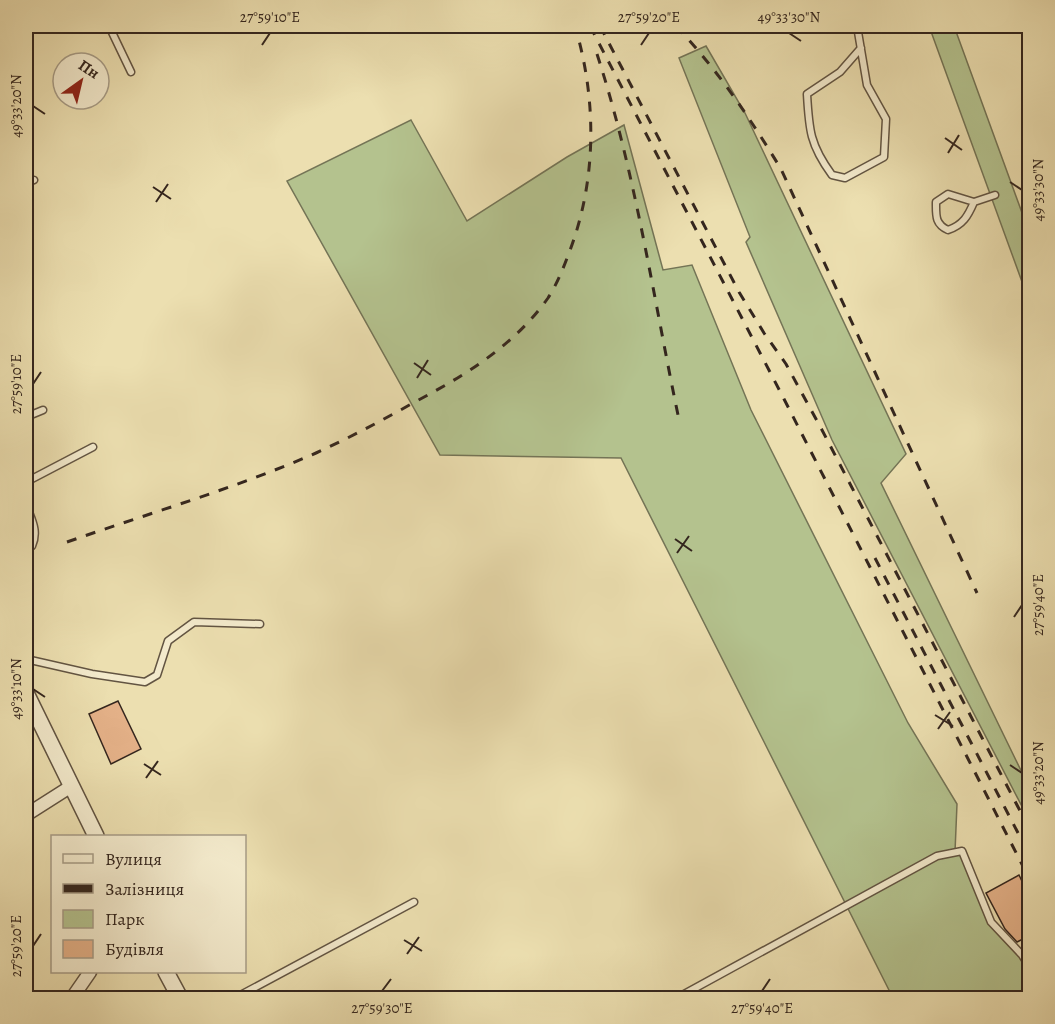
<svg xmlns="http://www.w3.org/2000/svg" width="1055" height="1024" font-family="Alegreya,serif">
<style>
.green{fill:#b4c28e;stroke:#747456;stroke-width:1.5}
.building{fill:#e4b188;stroke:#34261e;stroke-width:1.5}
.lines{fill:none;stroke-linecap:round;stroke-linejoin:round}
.service-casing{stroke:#625442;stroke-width:9}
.minor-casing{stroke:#625442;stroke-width:15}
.tertiary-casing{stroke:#625442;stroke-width:18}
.service{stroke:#f3eacc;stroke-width:6}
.minor{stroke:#f3eacc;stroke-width:12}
.tertiary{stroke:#f3eacc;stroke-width:15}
.rail{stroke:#34261e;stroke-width:3;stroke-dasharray:10 10;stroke-linecap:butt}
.ticks{fill:none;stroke:#34261e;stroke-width:2}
.neatline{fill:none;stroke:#34261e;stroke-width:2}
.ticks-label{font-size:15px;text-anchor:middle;fill:#34261e}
</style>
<rect width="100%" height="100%" fill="#ecdfb0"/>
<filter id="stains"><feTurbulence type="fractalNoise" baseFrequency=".00333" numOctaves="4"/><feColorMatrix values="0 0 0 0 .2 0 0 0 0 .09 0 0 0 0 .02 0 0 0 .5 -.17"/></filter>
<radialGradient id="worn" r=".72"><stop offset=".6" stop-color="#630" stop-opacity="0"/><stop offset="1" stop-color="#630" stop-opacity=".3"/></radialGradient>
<!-- green -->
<path class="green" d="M929,26H954L1029,232V301Z
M706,46L745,113L906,454L881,483L1029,787V820L832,440L746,242L750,237L679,58Z
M411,120L467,221L567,157L624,125L663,270L692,265L751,410L908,723L957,804L955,852L962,851L991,922L1029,968V998H893L621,458L440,455L287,181Z"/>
<!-- building -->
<path class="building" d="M118,701L141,749L111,764L89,714Z
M1019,875L1029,896V936L1017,942L1005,929L986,893Z"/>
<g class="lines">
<defs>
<path id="service" d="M109,26L131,72
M857,26L867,85L886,119L884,157L845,178L832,175C810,145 809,130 807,94L840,72L861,48
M26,183L34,180
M974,202L948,194L936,202C936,216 935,224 948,230C963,225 968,216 974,202L995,195
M26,417L43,410
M26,482L93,447
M26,504C31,519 39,530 32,546L26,550
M26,659L92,674L145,682L157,675L168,641L194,622L260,624
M235,998L414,902
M677,998L937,856L962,851L991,922L1022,955L1030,968"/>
<path id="minor" d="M26,815L70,787
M72,998L90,972"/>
<path id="tertiary" d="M26,693L96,836
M166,972L180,998"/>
</defs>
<!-- service casing -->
<use href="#service" class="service-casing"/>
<!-- minor casing -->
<use href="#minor" class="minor-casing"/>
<!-- tertiary casing -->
<use href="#tertiary" class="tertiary-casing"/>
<!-- service -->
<use href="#service" class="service"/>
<!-- minor -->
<use href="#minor" class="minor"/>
<!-- tertiary -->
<use href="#tertiary" class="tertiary"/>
<!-- rail -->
<path class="rail" d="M590,26L784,399L1030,880
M600,26L739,292L764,333L786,364L822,430L1030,830
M676,26C717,69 750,118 781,169L977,593
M597,54C635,171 653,295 678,415
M67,542C150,513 236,488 316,453C349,438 381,421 413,403C464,376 514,346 548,298C557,284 563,269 569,253C597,180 597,100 575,26
M875,558L1030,856"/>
</g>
<!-- ticks -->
<path class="ticks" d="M789,33L801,41M262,45L270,33M641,45L649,33M33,106L45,114M945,138L962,150M948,153L959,135M1010,182L1022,190M153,187L171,199M156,202L168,184M414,363L431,375M417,378L428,360M33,384L41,372M675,539L692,551M677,553L689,536M1014,617L1022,605M33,689L45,697M935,715L953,726M938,729L950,712M144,764L161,775M1010,765L1022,773M146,778L158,761M404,940L422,951M33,946L41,934M407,954L419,937M382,991L391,979M762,991L770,979"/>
<!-- margin -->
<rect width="1055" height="1024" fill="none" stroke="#ecdfb0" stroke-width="66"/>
<!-- legend -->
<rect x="51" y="835" width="195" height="138" fill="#f3eacc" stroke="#a79c86" stroke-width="1.5"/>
<rect x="63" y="854" width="30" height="9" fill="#f3eacc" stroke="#a79c86" stroke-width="1.5"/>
<text x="105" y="865" font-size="18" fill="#34261e">Вулиця</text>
<rect x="63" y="884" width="30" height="9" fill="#34261e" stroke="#a79c86" stroke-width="1.5"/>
<text x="105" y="895" font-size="18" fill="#34261e">Залізниця</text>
<rect x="63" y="910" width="30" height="18" fill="#b4c28e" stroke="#a79c86" stroke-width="1.5"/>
<text x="105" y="925" font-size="18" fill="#34261e">Парк</text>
<rect x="63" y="940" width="30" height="18" fill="#e4b188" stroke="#a79c86" stroke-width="1.5"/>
<text x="105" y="955" font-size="18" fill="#34261e">Будівля</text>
<!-- north arrow -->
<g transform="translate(81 81) rotate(34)"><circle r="28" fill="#f3eacc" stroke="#a79c86" stroke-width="1.5"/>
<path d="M0-4.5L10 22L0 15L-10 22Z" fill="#8f2418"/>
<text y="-9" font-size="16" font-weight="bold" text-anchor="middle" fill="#34261e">Пн</text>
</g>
<rect x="33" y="33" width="989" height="958" class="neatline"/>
<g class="ticks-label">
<text x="270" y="22">27°59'10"E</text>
<text x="649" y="22">27°59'20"E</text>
<text x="789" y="22">49°33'30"N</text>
<text transform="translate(16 106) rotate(-90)" y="5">49°33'20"N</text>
<text transform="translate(1038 190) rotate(-90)" y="5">49°33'30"N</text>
<text transform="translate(16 384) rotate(-90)" y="5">27°59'10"E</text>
<text transform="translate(1038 605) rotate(-90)" y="5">27°59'40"E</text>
<text transform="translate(16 689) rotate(-90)" y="5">49°33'10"N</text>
<text transform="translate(1038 773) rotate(-90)" y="5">49°33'20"N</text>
<text transform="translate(16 946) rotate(-90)" y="5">27°59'20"E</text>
<text x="382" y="1013">27°59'30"E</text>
<text x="762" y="1013">27°59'40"E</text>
</g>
<rect width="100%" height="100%" filter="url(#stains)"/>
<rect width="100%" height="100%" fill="url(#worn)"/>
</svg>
